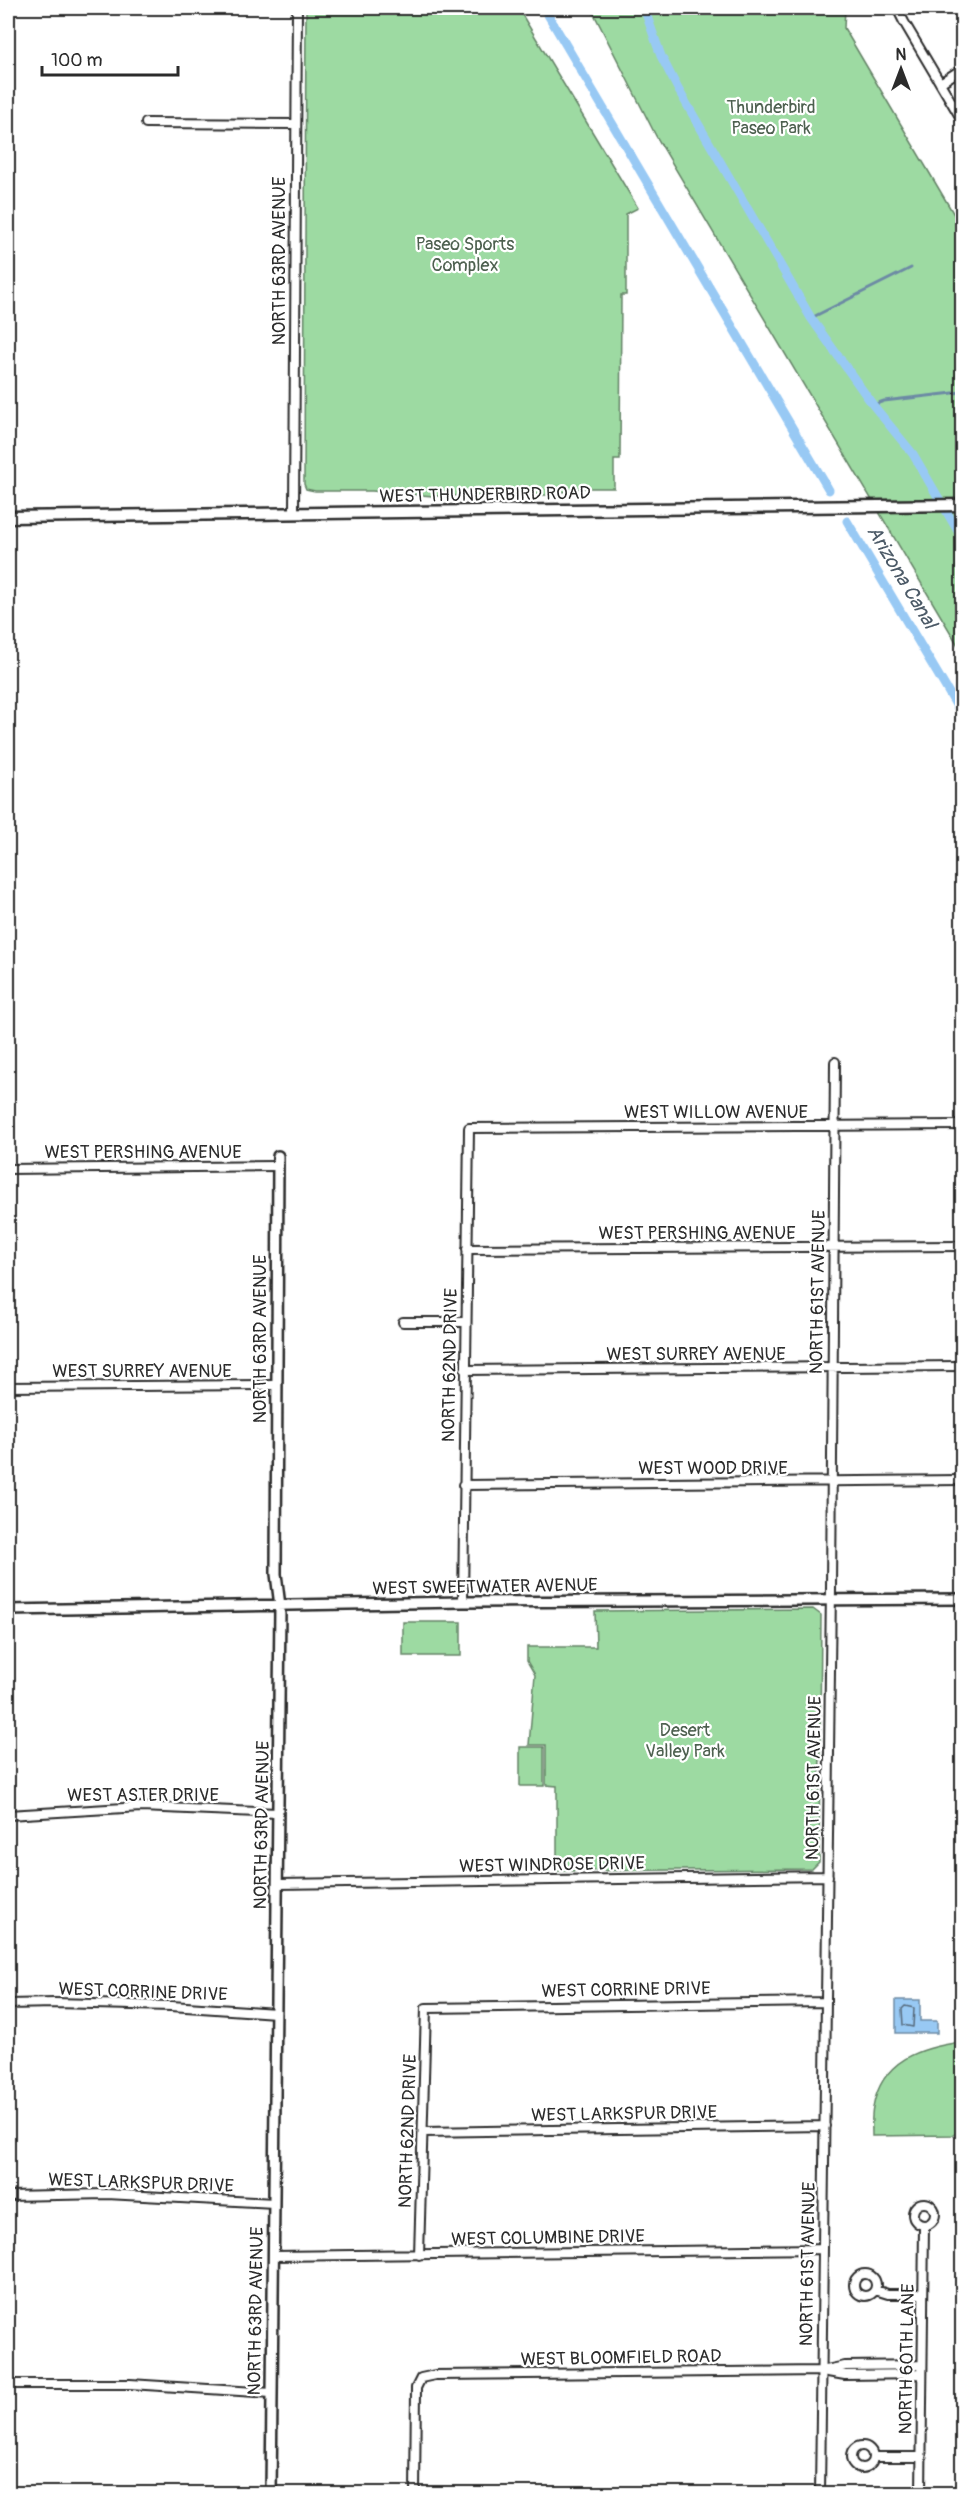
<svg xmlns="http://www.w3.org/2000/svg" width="970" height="2501" font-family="Pangolin,sans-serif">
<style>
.green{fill:#9ddaa2;stroke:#648266;stroke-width:1.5}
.water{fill:#98c9f4;stroke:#6c8aa4;stroke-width:1.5}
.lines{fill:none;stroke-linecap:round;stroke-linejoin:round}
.shore{stroke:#576a7b;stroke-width:1.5}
.stream{stroke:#6c8aa4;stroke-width:3}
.canal{stroke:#98c9f4;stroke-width:9}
.minor-casing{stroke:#2b2b2b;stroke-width:12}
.tertiary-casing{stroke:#2b2b2b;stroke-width:14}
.secondary-casing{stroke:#2b2b2b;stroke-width:15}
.minor{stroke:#fff;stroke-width:8}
.tertiary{stroke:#fff;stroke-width:9}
.secondary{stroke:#fff;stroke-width:10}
.labels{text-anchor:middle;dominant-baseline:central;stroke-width:4.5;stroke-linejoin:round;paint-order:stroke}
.park-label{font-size:18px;fill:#4d604f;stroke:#fff}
.street-label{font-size:18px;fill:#2b2b2b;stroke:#fff}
.water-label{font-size:20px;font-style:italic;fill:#4c5a67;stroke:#fff}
</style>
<rect width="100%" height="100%" fill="#fff"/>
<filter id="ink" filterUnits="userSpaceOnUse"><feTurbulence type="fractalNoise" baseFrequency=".0167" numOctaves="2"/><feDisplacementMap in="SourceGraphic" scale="12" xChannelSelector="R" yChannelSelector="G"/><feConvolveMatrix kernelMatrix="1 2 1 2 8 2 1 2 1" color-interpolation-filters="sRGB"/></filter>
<g filter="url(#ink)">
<!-- green -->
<path class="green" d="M306,8H518L638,208L626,214V295H621L620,460H614V488H582L547,495L433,496L372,491H315L306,489L304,484Z
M591,8H845L844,28L962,228V652L656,136Z
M813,1609L821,1615L819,1862L812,1869L557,1871V1786L546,1785V1745H529L535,1675L527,1661V1647H596L595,1611Z
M403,1622H461V1656H403Z
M520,1747H544V1786H520Z
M962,2042V2127L954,2135L872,2136C872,2127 871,2117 873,2108C881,2060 921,2047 962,2042Z"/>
<!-- water -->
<path class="water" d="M896,2000H920V2021H937V2033H896Z"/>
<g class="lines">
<!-- shore -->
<path class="shore" d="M905,2006L914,2008L913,2027L903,2025L902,2009Z"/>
<!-- stream -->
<path class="stream" d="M811,318L911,268
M873,405L884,401L962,392"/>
<!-- canal -->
<path class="canal" d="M544,8L829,490
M644,8L661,56L678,89L811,318L873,405L913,454L962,538
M847,521L962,715"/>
<defs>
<path id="minor" d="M897,8L904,22L962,120
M940,83L962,69
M146,123L296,124
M294,514L297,8
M8,1169L278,1166
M467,1249L962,1246
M403,1322H466
M465,1370L962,1366
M8,1387L276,1385
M463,1485L962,1480
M463,1602L469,1128L962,1125
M8,1815L141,1807L278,1813
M278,1884L828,1876
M8,2004L55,2003L171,2006L276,2013
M424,2132L825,2126
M8,2196L107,2194L274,2203
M913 2214a11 11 0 1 1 22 0a11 11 0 1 1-22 0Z
M419,2255L426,2008L826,2002
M273,2256L823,2249
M854 2285a11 11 0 1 1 22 0a11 11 0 1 1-22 0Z
M875,2290L888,2294H923
M826,2370L845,2366L922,2365
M8,2384H130L272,2393
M851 2457a11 11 0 1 1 22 0a11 11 0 1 1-22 0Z
M874,2457H921
M415,2494L416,2388L421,2378L435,2375L822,2371L845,2375L922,2374
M820,2494L831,1588L835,1062
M921,2494L924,2225"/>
<path id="tertiary" d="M8,1610L463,1602L962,1599
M271,2494L280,1606L276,1574L278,1156"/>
<path id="secondary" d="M8,517L962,505"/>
</defs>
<!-- minor casing -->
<use href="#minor" class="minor-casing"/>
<!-- tertiary casing -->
<use href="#tertiary" class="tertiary-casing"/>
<!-- secondary casing -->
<use href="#secondary" class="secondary-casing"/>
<!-- minor -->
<use href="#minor" class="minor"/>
<!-- tertiary -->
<use href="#tertiary" class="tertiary"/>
<!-- secondary -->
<use href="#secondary" class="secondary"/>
</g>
</g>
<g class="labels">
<!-- park labels -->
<g class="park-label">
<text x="771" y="107">Thunderbird<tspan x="771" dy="21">Paseo Park</tspan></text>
<text x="465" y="244">Paseo Sports<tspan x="465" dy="21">Complex</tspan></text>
<text x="685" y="1730">Desert<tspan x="685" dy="21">Valley Park</tspan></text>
</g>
<!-- street labels -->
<g class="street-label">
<text transform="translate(279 261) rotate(-90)">NORTH 63RD AVENUE</text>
<text transform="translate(485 495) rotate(-1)">WEST THUNDERBIRD ROAD</text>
<text x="716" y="1112">WEST WILLOW AVENUE</text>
<text x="143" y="1152">WEST PERSHING AVENUE</text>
<text x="697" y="1233">WEST PERSHING AVENUE</text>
<text transform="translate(818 1292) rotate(-89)">NORTH 61ST AVENUE</text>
<text transform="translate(260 1339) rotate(-90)">NORTH 63RD AVENUE</text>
<text x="696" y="1354">WEST SURREY AVENUE</text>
<text transform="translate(450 1365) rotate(-89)">NORTH 62ND DRIVE</text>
<text x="142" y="1371">WEST SURREY AVENUE</text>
<text x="713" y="1468">WEST WOOD DRIVE</text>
<text transform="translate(485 1587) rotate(-1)">WEST SWEETWATER AVENUE</text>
<text transform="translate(814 1778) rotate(-89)">NORTH 61ST AVENUE</text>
<text x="143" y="1795">WEST ASTER DRIVE</text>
<text transform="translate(262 1825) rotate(-89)">NORTH 63RD AVENUE</text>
<text transform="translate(552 1865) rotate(-1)">WEST WINDROSE DRIVE</text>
<text transform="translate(626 1990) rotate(-1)">WEST CORRINE DRIVE</text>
<text transform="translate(143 1992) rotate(2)">WEST CORRINE DRIVE</text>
<text transform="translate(624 2114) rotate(-1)">WEST LARKSPUR DRIVE</text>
<text transform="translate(408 2131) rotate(-88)">NORTH 62ND DRIVE</text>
<text transform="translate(141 2183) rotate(2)">WEST LARKSPUR DRIVE</text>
<text transform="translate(548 2238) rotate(-1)">WEST COLUMBINE DRIVE</text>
<text transform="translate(808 2264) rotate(-89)">NORTH 61ST AVENUE</text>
<text transform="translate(256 2311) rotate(-89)">NORTH 63RD AVENUE</text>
<text transform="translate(621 2358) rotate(-1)">WEST BLOOMFIELD ROAD</text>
<text transform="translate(907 2359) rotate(-89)">NORTH 60TH LANE</text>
</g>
<!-- water labels -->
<g class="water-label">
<text transform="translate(902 577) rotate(59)">Arizona Canal</text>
</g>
</g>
<!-- margin -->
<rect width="970" height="2501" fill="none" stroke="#fff" stroke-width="30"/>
<rect x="15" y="15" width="940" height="2471" fill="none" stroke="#2b2b2b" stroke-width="2" filter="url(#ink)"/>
<!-- north arrow -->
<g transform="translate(901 69)" stroke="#ffffff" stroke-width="4.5" paint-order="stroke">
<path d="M0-4.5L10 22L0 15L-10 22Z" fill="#2b2b2b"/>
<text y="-9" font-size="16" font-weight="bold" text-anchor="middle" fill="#2b2b2b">N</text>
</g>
<!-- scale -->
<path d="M42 66v9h136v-9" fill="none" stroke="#2b2b2b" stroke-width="3"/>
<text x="51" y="66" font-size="18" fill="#2b2b2b" stroke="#ffffff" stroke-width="4.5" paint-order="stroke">100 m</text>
</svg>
